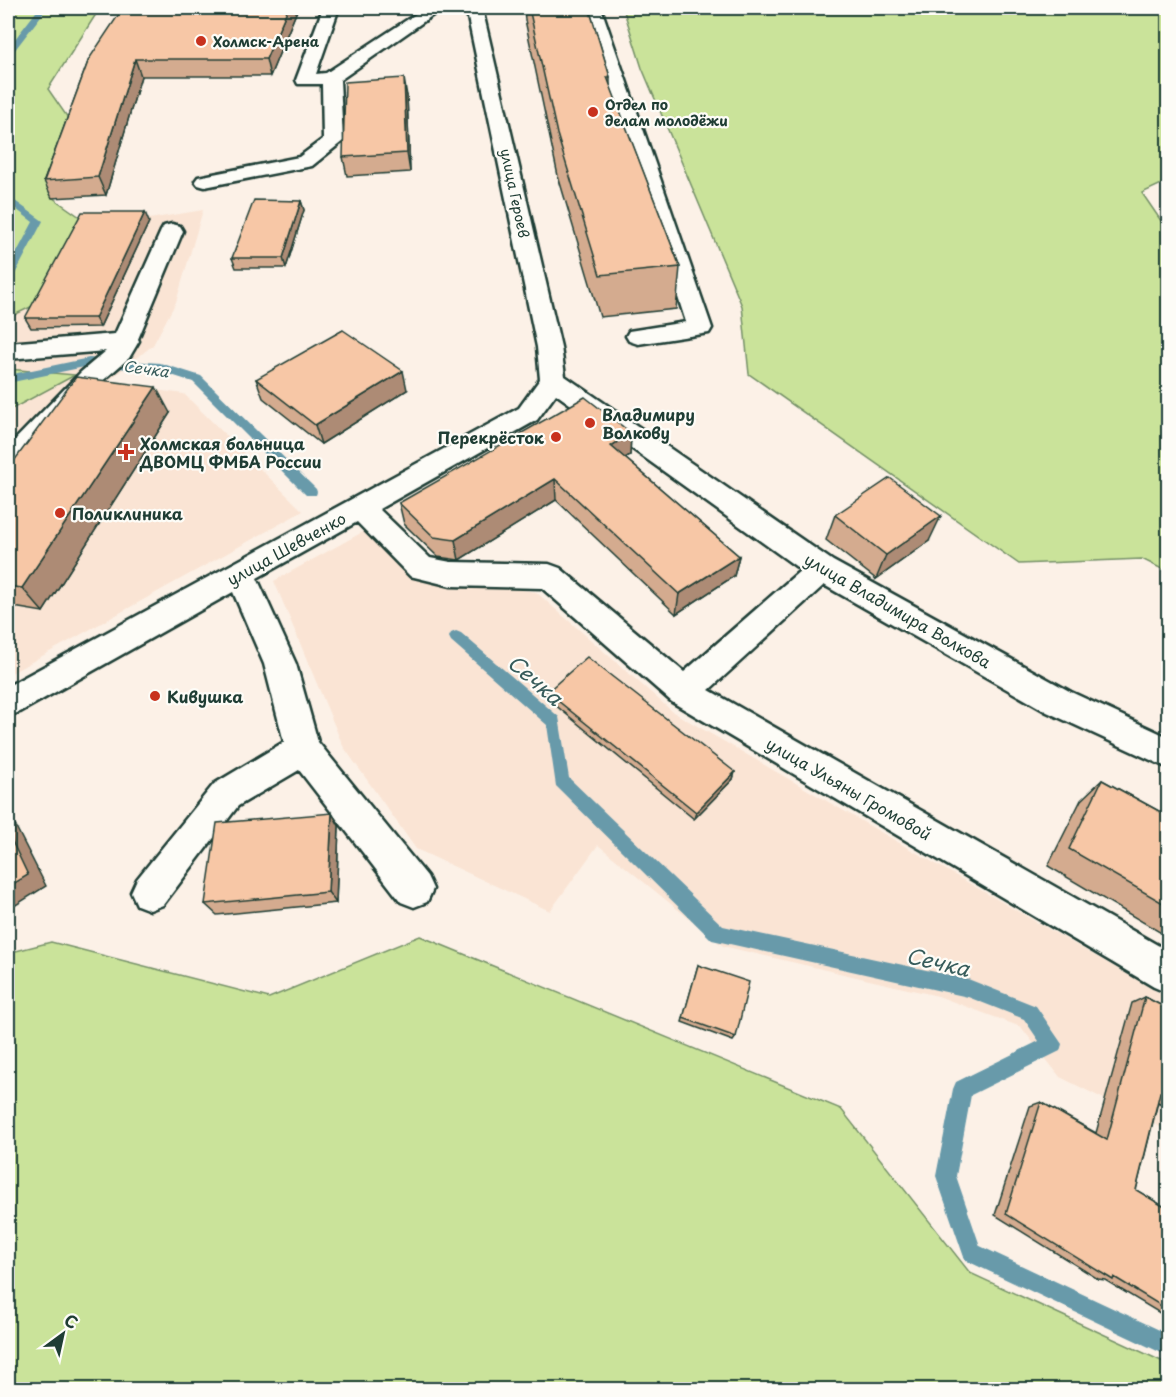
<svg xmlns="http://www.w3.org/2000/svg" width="1176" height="1397" font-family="'Playpen Sans',sans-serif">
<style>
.built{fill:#fae4d4}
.green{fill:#cae39a;stroke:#749067;stroke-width:1.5}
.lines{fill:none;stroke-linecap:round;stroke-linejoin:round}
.stream{fill:#679aaa;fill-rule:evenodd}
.minor-casing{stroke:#1f3d34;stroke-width:5}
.minor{fill:#fdfcf7;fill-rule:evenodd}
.wall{fill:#d4ab8f;stroke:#1f3d34;stroke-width:1.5}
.shaded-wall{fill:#ad8b74;stroke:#1f3d34;stroke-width:1.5}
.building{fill:#f7c7a6;stroke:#1f3d34;stroke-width:1.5}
.poi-dot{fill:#c8321e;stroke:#fdfcf7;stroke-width:2}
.labels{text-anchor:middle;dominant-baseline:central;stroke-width:4.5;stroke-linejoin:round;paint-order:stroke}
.far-poi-label{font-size:14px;font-weight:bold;fill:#1f3d34;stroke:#fdfcf7;text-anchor:start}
.far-street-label{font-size:14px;fill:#1f3d34;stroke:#fdfcf7}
.far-water-label{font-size:15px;font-style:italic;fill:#375c5b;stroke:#fdfcf7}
.poi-label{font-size:16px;font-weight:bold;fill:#1f3d34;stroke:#fdfcf7;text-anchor:start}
.street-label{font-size:16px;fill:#1f3d34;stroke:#fdfcf7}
.near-water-label{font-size:21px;font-style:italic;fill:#375c5b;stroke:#fdfcf7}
</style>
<rect width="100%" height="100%" fill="#fcf1e7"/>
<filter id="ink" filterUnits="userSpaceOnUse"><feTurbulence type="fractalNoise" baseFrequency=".0167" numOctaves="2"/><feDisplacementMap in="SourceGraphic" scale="12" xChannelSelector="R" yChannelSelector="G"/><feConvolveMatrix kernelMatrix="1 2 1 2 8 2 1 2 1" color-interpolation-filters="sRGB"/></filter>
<g filter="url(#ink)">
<!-- built -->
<path class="built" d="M203,210L176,302L153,345L106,383L184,394L303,511L8,675V310L59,221L149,219Z
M370,528L414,575L536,592L673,712L1168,998V1131L1060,1077L1021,1027L938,996L723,946L598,845L550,911L416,849L343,746L274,581Z"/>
<!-- green -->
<path class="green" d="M8,8H100L48,89L77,131L53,198L87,222L45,300L8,318Z
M623,8H1168V181L1142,193L1168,231V572L1142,559L1019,564L749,374L742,306L642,68Z
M8,369L75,375L8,411Z
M420,936L841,1109L970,1273L1168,1364V1389H8V953L51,942L269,998Z"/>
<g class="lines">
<!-- stream -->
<path class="stream" d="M39,8H47L11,55H8V48Z
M8,196L43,221L13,278L8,281V269L33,222L8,203Z
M89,358L160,363L201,376L316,489L317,492L316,495H306L193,382L159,371L89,366L8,383V375Z
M456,631L461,633L559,717L569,778L723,926L968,979L1036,1006L1062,1044L1060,1051L971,1095L956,1176L980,1246L1168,1334V1356L965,1260L936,1176L953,1089L956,1082L1039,1041L1024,1019L968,997L712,940L556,786L547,725L451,641L449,637L451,633Z"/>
<defs>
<path id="minor" d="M323,8H339L316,74L326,73L425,8H443L340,80L343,141L312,166L205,187L198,185L195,181L198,177L299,157L323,139L322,84H298L296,80Z
M466,8H482L561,347L565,376L833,561L1071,692L1168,737V768L1047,712L824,585L709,690L1168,951V993L1154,987L672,702L542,588L451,586L410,576L357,522L257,578L296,664L318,742L427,876L433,889L427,902L414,907L401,902L299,770L238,806L163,905L150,910L137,905L131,892L137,879L214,784L284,742L264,664L233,592L20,712L8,716V686L519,408L540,379L537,347ZM556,394L801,570L684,672L560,568L549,564L451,562L430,558L379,509L537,420Z
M585,8H601L712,328L709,333L638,344L629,341L626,336L629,331L686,322Z
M172,224L180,226L183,231L138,339L139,341L129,358L99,384L18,470L8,473V447L81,372L106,351L8,359V343L115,334L161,231L164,226Z"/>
</defs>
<!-- minor casing -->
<use href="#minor" class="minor-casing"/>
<!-- minor -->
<use href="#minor" class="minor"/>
</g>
<!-- wall -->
<path class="wall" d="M298,8L270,76H141L106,195L52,198L44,181L89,59Z
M524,8H589L610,77V86L680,267L676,309L600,317L558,176L525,20Z
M407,96L410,172L347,176L343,157Z
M301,201L304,210L286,268H236L232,258Z
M149,222L100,327L31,328L25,318Z
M256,379L407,390L321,444L263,398Z
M170,413L43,612L8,606V469Z
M631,433L630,455L625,458L739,556L734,576L676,614L556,500L459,560L438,557L404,524L399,503Z
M835,515L929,541L876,579L826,540Z
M547,692L735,772L733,779L694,819L548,699Z
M1168,717V732L1165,731Z
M1102,780L1168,816V937L1048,866L1081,800Z
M332,813L339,826L336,903L217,915L205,904Z
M698,965L736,1037L733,1041L682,1022Z
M1145,997L1168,1009V1108L1158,1102L1136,1190L1168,1209V1318L1105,1280L1098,1279L995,1215L1030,1106L1041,1102L1096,1133L1132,1003Z"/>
<!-- shaded-wall -->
<path class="shaded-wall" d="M288,8H298L270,76L266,59Z
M135,59L141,76L106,195L98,177Z
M404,78L407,96L410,172L407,153Z
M301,201L304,210L286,268L283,258Z
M145,212L149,222L100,327L95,318Z
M403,371L407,390L321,444L315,425Z
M156,387L170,413L43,612L22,588Z
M631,433L630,455L610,467L611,446Z
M555,479L556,500L459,560L455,540Z
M941,516L929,541L876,579L886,555Z
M739,556L734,576L676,614L679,594Z
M735,772L733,779L694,819L696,812Z
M332,813L339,826L336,903L328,892Z
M8,820L15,825L46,886L8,910Z"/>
<!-- building -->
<path class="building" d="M123,8H288L266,59H135L98,177L44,181L89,59Z
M529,8H589L610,77H607L680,267L600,275L557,134Z
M404,78L407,153L343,157L345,82Z
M254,200L301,201L283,258H232Z
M82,212H145L95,318H25Z
M343,330L403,371L315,425L256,379Z
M76,377L156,387L22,588L8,586V469Z
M585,397L631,433L611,446L739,556L679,594L555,479L455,540L434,537L399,503Z
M890,478L941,516L886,555L835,515Z
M587,657L735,772L696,812L547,692Z
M1102,780L1168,816V906L1069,849Z
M332,813L328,892L205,904L217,823Z
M8,833L28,875L8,887Z
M698,965L749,982L736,1037L683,1018Z
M1145,997L1168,1009V1096L1160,1092L1136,1190L1168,1209V1310L1114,1277L1113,1280L1006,1214L1041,1102L1107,1140Z"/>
</g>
<!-- markers -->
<g class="poi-dot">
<circle cx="201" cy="41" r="6"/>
<circle cx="593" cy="112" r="6"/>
<circle cx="590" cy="423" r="6"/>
<circle cx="556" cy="437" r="6"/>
<path d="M123 443h6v6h6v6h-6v6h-6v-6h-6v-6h6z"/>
<circle cx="60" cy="513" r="6"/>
<circle cx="155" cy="696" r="6"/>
</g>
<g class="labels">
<!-- far-poi labels -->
<g class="far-poi-label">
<text x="213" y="41">Холмск-Арена</text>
<text x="605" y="104">Отдел по<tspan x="605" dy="16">делам молодёжи</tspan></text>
</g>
<!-- far-street labels -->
<g class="far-street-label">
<text transform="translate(515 193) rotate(78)">улица Героев</text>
</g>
<!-- far-water labels -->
<g class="far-water-label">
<text transform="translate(146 368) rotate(8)">Сечка</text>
</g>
<!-- poi labels -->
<g class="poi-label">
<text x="602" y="414">Владимиру<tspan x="602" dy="18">Волкову</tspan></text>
<text x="544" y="437" text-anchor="end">Перекрёсток</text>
<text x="140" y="443">Холмская больница<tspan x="140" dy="18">ДВОМЦ ФМБА России</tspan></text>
<text x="72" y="513">Поликлиника</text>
<text x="167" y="696">Кивушка</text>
</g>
<!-- street labels -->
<g class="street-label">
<text transform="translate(286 548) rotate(-29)">улица Шевченко</text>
<text transform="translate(898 610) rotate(30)">улица Владимира Волкова</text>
<text transform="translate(849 788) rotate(30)">улица Ульяны Громовой</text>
</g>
<!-- near-water labels -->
<g class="near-water-label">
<text transform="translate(536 679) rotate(41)">Сечка</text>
<text transform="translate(938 961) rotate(13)">Сечка</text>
</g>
</g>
<!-- margin -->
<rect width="1176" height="1397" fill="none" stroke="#fdfcf7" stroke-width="30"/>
<rect x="15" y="15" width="1146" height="1367" fill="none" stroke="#1f3d34" stroke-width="2" filter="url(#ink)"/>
<!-- north arrow -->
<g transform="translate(63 1334) rotate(33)" stroke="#fdfcf7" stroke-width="4.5" paint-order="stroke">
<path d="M0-4.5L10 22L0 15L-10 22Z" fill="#1f3d34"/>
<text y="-9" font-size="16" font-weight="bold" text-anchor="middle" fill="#1f3d34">С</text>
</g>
</svg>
